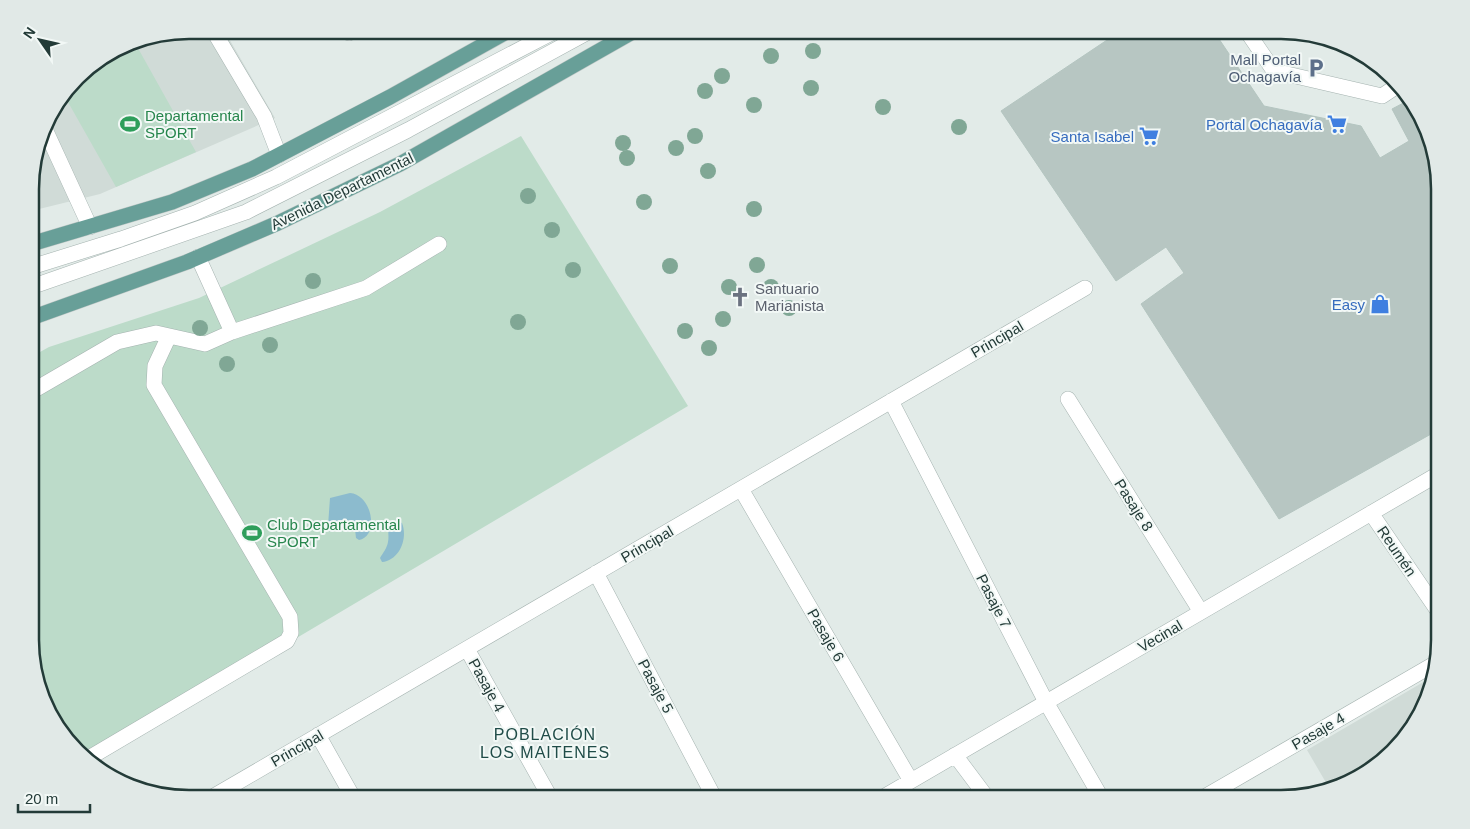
<svg xmlns="http://www.w3.org/2000/svg" width="1470" height="829" font-family="Helvetica,sans-serif">
<style>
.built{fill:#d0dbd7}
.green{fill:#bcdbc9}
.water{fill:#8cbbce}
.building{fill:#b7c6c2;stroke:#b4c5c0}
.lines{fill:none;stroke-linecap:round;stroke-linejoin:round}
.minor-casing{stroke:#a5b3b0;stroke-width:16}
.major-casing{stroke:#c1c8c7;stroke-width:16}
.minor{stroke:#fff;stroke-width:15}
.major{stroke:#689f98;stroke-width:15}
.tree{fill:#80a795}
.labels{text-anchor:middle;dominant-baseline:central;stroke-width:4;stroke-linejoin:round;paint-order:stroke}
.service-label{font-size:15px;fill:#4e5e75;stroke:#f2f8f6;text-anchor:end}
.leisure-label{font-size:15px;fill:#27864d;stroke:#f2f8f6;text-anchor:start}
.shop-label{font-size:15px;fill:#366cbe;stroke:#f2f8f6;text-anchor:end}
.street-label{font-size:15px;fill:#233b38;stroke:#f2f8f6}
.worship-label{font-size:15px;fill:#5b616d;stroke:#f2f8f6;text-anchor:start}
.neighbourhood-label{font-size:16px;letter-spacing:1px;fill:#204c48;stroke:#f2f8f6}
.rim{fill:none;stroke:#233b38;stroke-width:2.5}
</style>
<rect width="100%" height="100%" fill="#e2ebe8"/>
<!-- built -->
<path class="built" d="M189,30H224L275,118L100,194L31,211V169L47,118L84,70L128,42Z
M1432,677L1419,719L1369,772L1328,786L1307,750Z"/>
<!-- green -->
<path class="green" d="M134,41L196,152L116,187L64,95L84,70L128,42Z
M521,136L688,406L91,760L57,728L31,660V357L49,347L199,298L380,212Z"/>
<!-- water -->
<path class="water" d="M350,493C373,495 379,537 359,540L356,538L355,529L352,526L347,525L331,530L328,526L330,498Z
M397,521L402,523C408,538 400,560 382,562L380,558C383,553 387,548 388,542C390,533 384,523 397,521Z"/>
<!-- building -->
<path class="building" d="M1122,30H1213L1264,106L1361,126L1380,158L1409,141L1392,109L1411,99L1413,101L1440,178V429L1279,519L1141,304L1184,273L1166,247L1116,281L1001,111Z"/>
<g class="lines">
<defs>
<path id="minor" d="M213,30L264,116L279,155
M347,30L349,33
M1246,30L1274,71L1382,96L1397,86
M44,127L90,227
M198,257L232,332
M31,267L121,239L195,213L276,177L557,30
M31,287L246,212L408,130L592,30
M31,392L117,342L156,333L205,344L232,332L366,288L439,244
M1068,399L1201,612
M891,401L1046,702L1102,799
M741,489L911,781
M1371,513L1440,614
M596,573L715,799
M467,649L551,799
M318,735L354,799
M955,755L988,799
M89,758L287,641L291,633L290,617L154,385L155,366L169,336
M209,799L1085,288
M880,799L1440,473
M1201,799L1436,663"/>
<path id="major" d="M31,244L172,202L252,169L390,97L510,30
M31,318L187,262L278,223L400,164L636,30"/>
</defs>
<!-- minor casing -->
<use href="#minor" class="minor-casing"/>
<!-- major casing -->
<use href="#major" class="major-casing"/>
<!-- minor -->
<use href="#minor" class="minor"/>
<!-- major -->
<use href="#major" class="major"/>
</g>
<!-- trees -->
<g class="tree">
<circle cx="813" cy="51" r="8"/>
<circle cx="771" cy="56" r="8"/>
<circle cx="722" cy="76" r="8"/>
<circle cx="811" cy="88" r="8"/>
<circle cx="705" cy="91" r="8"/>
<circle cx="754" cy="105" r="8"/>
<circle cx="883" cy="107" r="8"/>
<circle cx="959" cy="127" r="8"/>
<circle cx="695" cy="136" r="8"/>
<circle cx="623" cy="143" r="8"/>
<circle cx="676" cy="148" r="8"/>
<circle cx="627" cy="158" r="8"/>
<circle cx="708" cy="171" r="8"/>
<circle cx="528" cy="196" r="8"/>
<circle cx="644" cy="202" r="8"/>
<circle cx="754" cy="209" r="8"/>
<circle cx="552" cy="230" r="8"/>
<circle cx="757" cy="265" r="8"/>
<circle cx="670" cy="266" r="8"/>
<circle cx="573" cy="270" r="8"/>
<circle cx="313" cy="281" r="8"/>
<circle cx="729" cy="287" r="8"/>
<circle cx="771" cy="287" r="8"/>
<circle cx="789" cy="308" r="8"/>
<circle cx="723" cy="319" r="8"/>
<circle cx="518" cy="322" r="8"/>
<circle cx="200" cy="328" r="8"/>
<circle cx="685" cy="331" r="8"/>
<circle cx="270" cy="345" r="8"/>
<circle cx="709" cy="348" r="8"/>
<circle cx="227" cy="364" r="8"/>
</g>
<!-- icons -->
<defs>
<symbol id="parking-bare" viewBox="-9 -9 18 18"><path d="M-3.5-5.5H1a3.5 3.5 0 0 1 0 7H-1V5.5H-3.5ZM-1-3.4V-.6H.8a1.4 1.4 0 0 0 0-2.8Z" fill="#5c6f8a" stroke="#f2f8f6" stroke-width="2.5" paint-order="stroke"/></symbol>
<symbol id="stadium-bare" viewBox="-9 -9 18 18"><path d="M0-5a6.5 5 0 1 0 0 10a6.5 5 0 1 0 0-10ZM-3.5-1.8h7v3.6h-7Z" fill="#2e9e5b" stroke="#f2f8f6" stroke-width="2.5" paint-order="stroke"/></symbol>
<symbol id="supermarket-bare" viewBox="-9 -9 18 18"><path d="M-6-5.5h2.5l.6 2H6L4.5 2H-2.5L-4.4-4H-6ZM-1.5 3.2a1.3 1.3 0 1 0 .1 0ZM3 3.2a1.3 1.3 0 1 0 .1 0Z" fill="#3f7fe0" stroke="#f2f8f6" stroke-width="2.5" paint-order="stroke"/></symbol>
<symbol id="church-bare" viewBox="-9 -9 18 18"><path d="M-1.2-6h2.4v3.5h3.3v2.4h-3.3V6h-2.4V-.1h-3.3v-2.4h3.3Z" fill="#6b7280" stroke="#f2f8f6" stroke-width="2.5" paint-order="stroke"/></symbol>
<symbol id="shop-bare" viewBox="-9 -9 18 18"><path d="M-5-2.5h2.3a2.7 3.5 0 0 1 5.4 0H5L5.5 6h-11ZM-1.5-2.5h3a1.5 2.3 0 0 0-3 0Z" fill="#3f7fe0" stroke="#f2f8f6" stroke-width="2.5" paint-order="stroke"/></symbol>
</defs>
<g fill-rule="evenodd">
<use href="#parking-bare" x="1302" y="54" width="28" height="28"/>
<use href="#stadium-bare" x="116" y="110" width="28" height="28"/>
<use href="#supermarket-bare" x="1323" y="110" width="28" height="28"/>
<use href="#supermarket-bare" x="1135" y="122" width="28" height="28"/>
<use href="#church-bare" x="726" y="283" width="28" height="28"/>
<use href="#shop-bare" x="1366" y="290" width="28" height="28"/>
<use href="#stadium-bare" x="238" y="519" width="28" height="28"/>
</g>
<g class="labels">
<!-- service labels -->
<g class="service-label">
<text x="1301" y="59">Mall Portal<tspan x="1301" dy="17">Ochagavía</tspan></text>
</g>
<!-- leisure labels -->
<g class="leisure-label">
<text x="145" y="115">Departamental<tspan x="145" dy="17">SPORT</tspan></text>
<text x="267" y="524">Club Departamental<tspan x="267" dy="17">SPORT</tspan></text>
</g>
<!-- shop labels -->
<g class="shop-label">
<text x="1322" y="124">Portal Ochagavía</text>
<text x="1134" y="136">Santa Isabel</text>
<text x="1365" y="304">Easy</text>
</g>
<!-- street labels -->
<g class="street-label">
<text transform="translate(342 191) rotate(-26)">Avenida Departamental</text>
<text transform="translate(997 339) rotate(-30)">Principal</text>
<text transform="translate(1134 505) rotate(58)">Pasaje 8</text>
<text transform="translate(647 544) rotate(-30)">Principal</text>
<text transform="translate(1397 551) rotate(56)">Reumén</text>
<text transform="translate(994 601) rotate(63)">Pasaje 7</text>
<text transform="translate(826 635) rotate(60)">Pasaje 6</text>
<text transform="translate(1160 636) rotate(-30)">Vecinal</text>
<text transform="translate(487 685) rotate(61)">Pasaje 4</text>
<text transform="translate(656 686) rotate(62)">Pasaje 5</text>
<text transform="translate(1318 731) rotate(-30)">Pasaje 4</text>
<text transform="translate(297 748) rotate(-30)">Principal</text>
</g>
<!-- worship labels -->
<g class="worship-label">
<text x="755" y="288">Santuario<tspan x="755" dy="17">Marianista</tspan></text>
</g>
<!-- neighbourhood labels -->
<g class="neighbourhood-label">
<text x="545" y="734">POBLACIÓN<tspan x="545" dy="18">LOS MAITENES</tspan></text>
</g>
</g>
<!-- crop -->
<path d="M0 0H1470V829H0ZM189 39H1281A150 150 0 0 1 1431 189V640A150 150 0 0 1 1281 790H189A150 150 0 0 1 39 640V189A150 150 0 0 1 189 39Z" fill="#e1e9e7" fill-rule="evenodd"/>
<path class="rim" d="M189 39H1281A150 150 0 0 1 1431 189V640A150 150 0 0 1 1281 790H189A150 150 0 0 1 39 640V189A150 150 0 0 1 189 39Z"/>
<!-- north arrow -->
<g transform="translate(40 40) rotate(304)" stroke="#f2f8f6" stroke-width="4" paint-order="stroke">
<path d="M0-4L9 19L0 12L-9 19Z" fill="#233b38"/>
<text y="-8" font-size="14" font-weight="bold" text-anchor="middle" fill="#233b38">N</text>
</g>
<!-- scale -->
<path d="M18 804v8h72v-8" fill="none" stroke="#233b38" stroke-width="2.5"/>
<text x="25" y="804" font-size="15" fill="#233b38" stroke="#f2f8f6" stroke-width="4" paint-order="stroke">20 m</text>
</svg>
